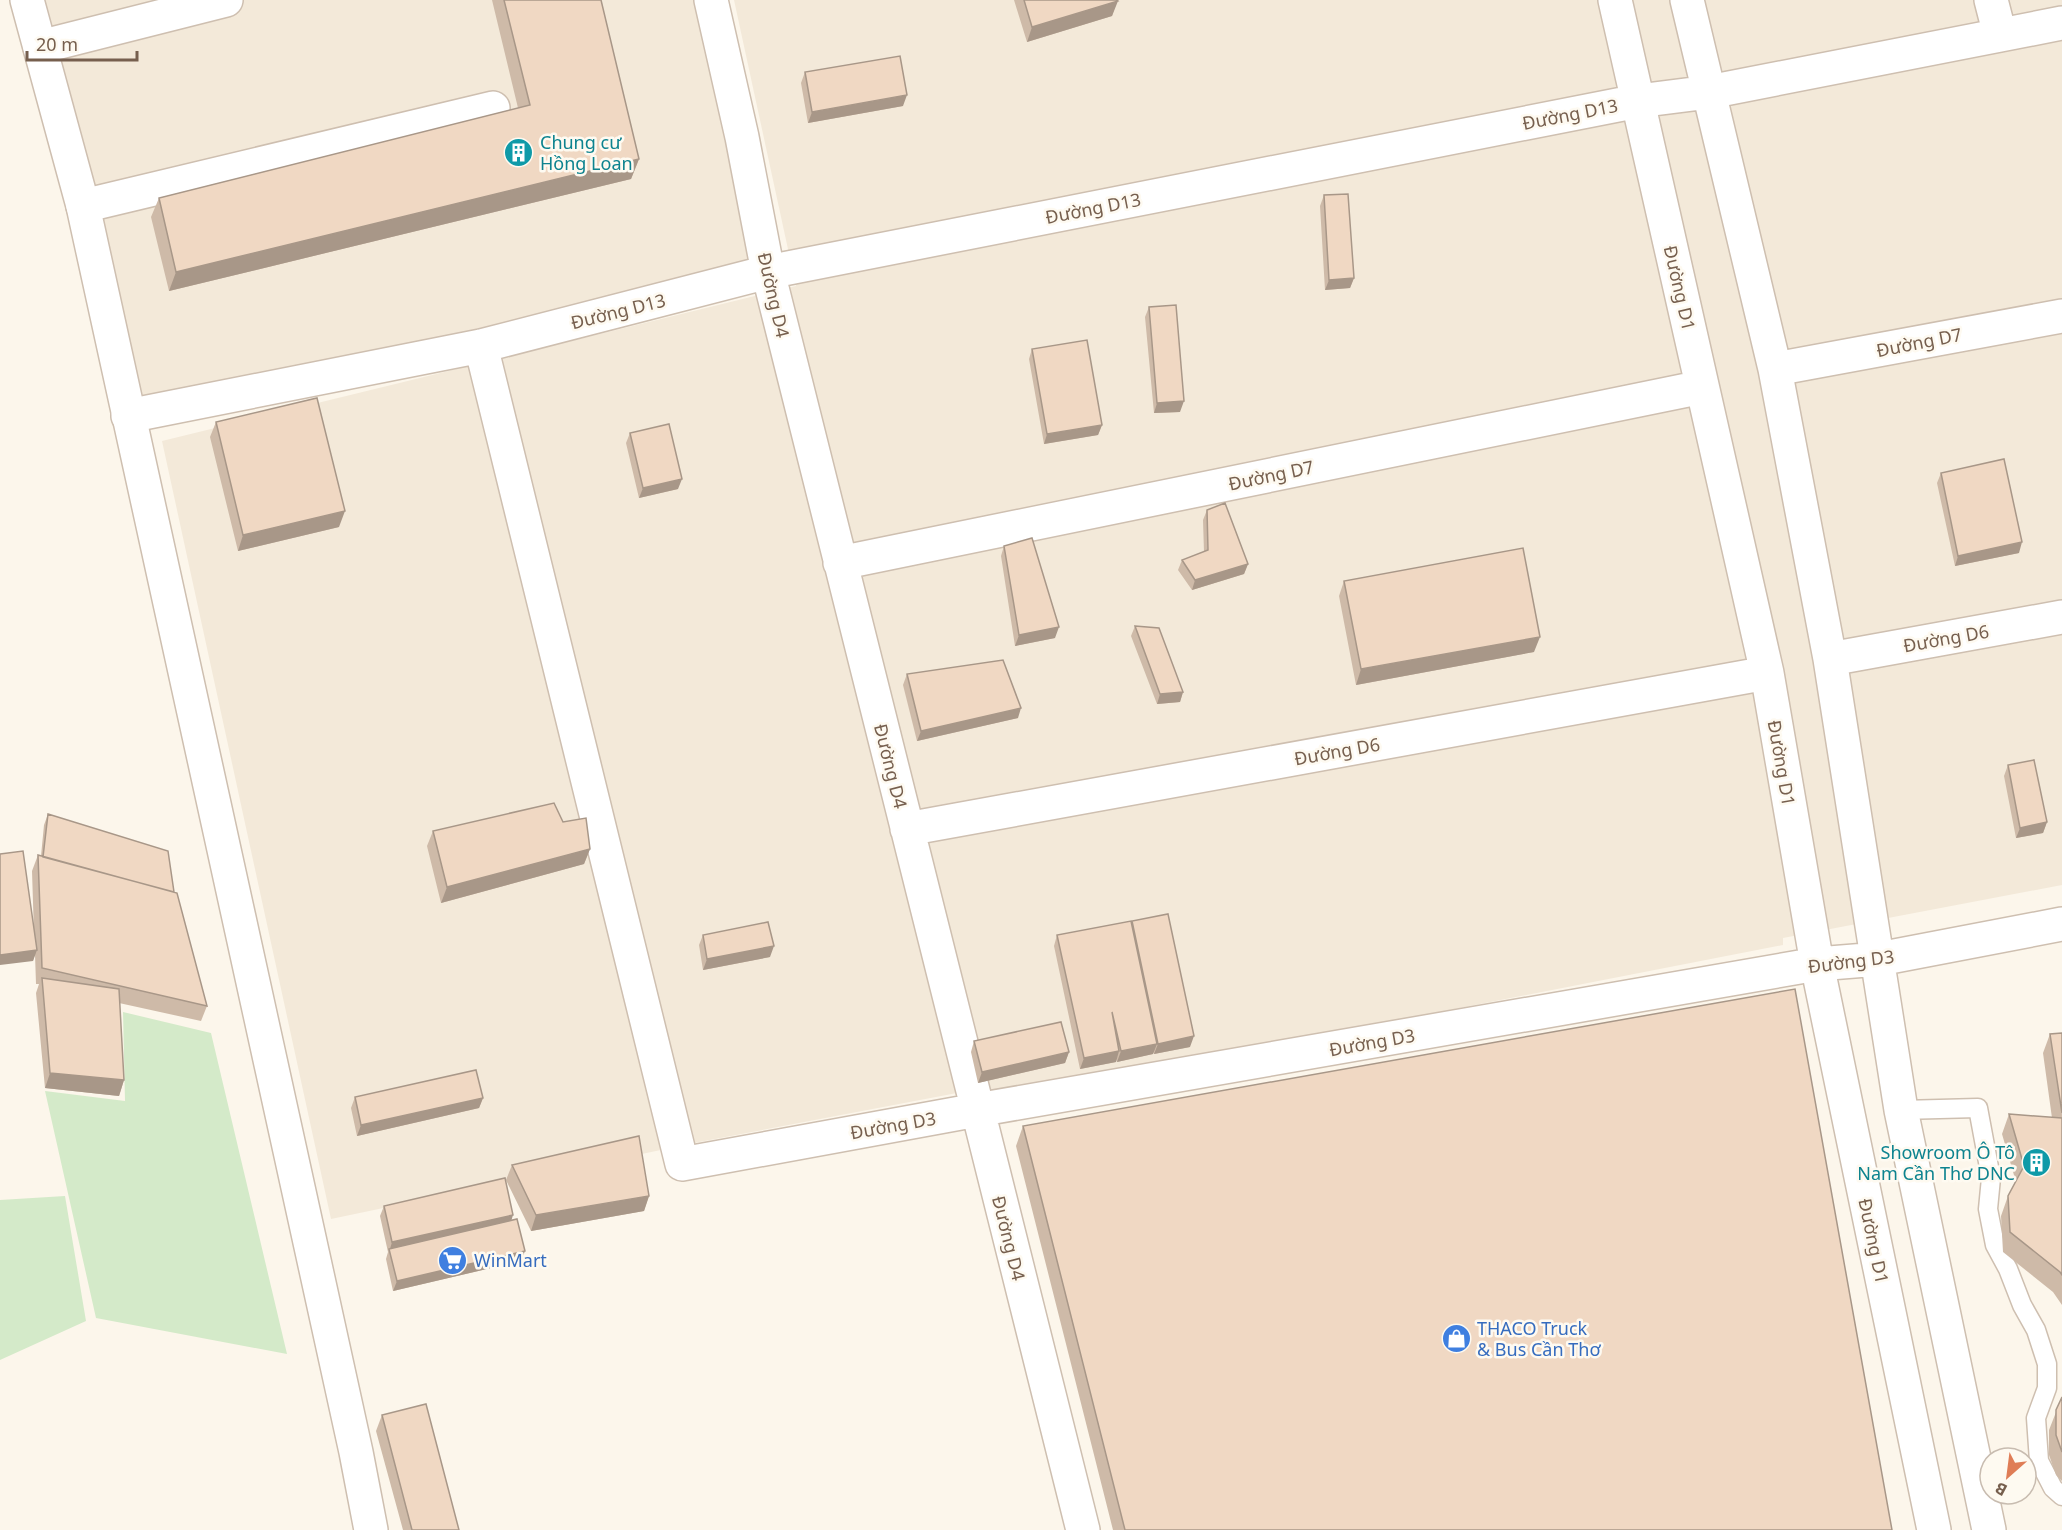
<svg xmlns="http://www.w3.org/2000/svg" width="2062" height="1530" font-family="'Noto Sans',sans-serif">
<style>
.residential{fill:#f3e9d9}
.green{fill:#d4eac9}
.lines{fill:none;stroke-linecap:round;stroke-linejoin:round}
.service-casing{stroke:#cebfb0;stroke-width:21}
.minor-casing{stroke:#cebfb0;stroke-width:36}
.tertiary-casing{stroke:#cebfb0;stroke-width:36}
.service{stroke:#fff;stroke-width:18}
.minor{stroke:#fff;stroke-width:33}
.tertiary{stroke:#fff;stroke-width:33}
.wall{fill:#cebaa8}
.shaded-wall{fill:#a89788}
.building{fill:#f0d8c3;stroke:#a89788;stroke-width:1.5}
.labels{text-anchor:middle;dominant-baseline:central;stroke-width:5;stroke-linejoin:round;paint-order:stroke}
.street-label{font-size:18px;fill:#765f4e;stroke:#fefaf1}
.culture-label{font-size:18px;fill:#0d838f;stroke:#fefaf1;text-anchor:start}
.shop-label{font-size:18px;fill:#366cbe;stroke:#fefaf1;text-anchor:start}
</style>
<rect width="100%" height="100%" fill="#fcf6eb"/>
<!-- residential -->
<path class="residential" d="M23,0H710L768,272L128,416Z
M734,0H2062V885L1783,938V945L982,1101L978,1089L699,1142L331,1219L162,441L796,286Z"/>
<!-- green -->
<path class="green" d="M123,1012L211,1033L287,1354L96,1318L45,1091L125,1101Z
M65,1196L86,1321L0,1360V1200Z"/>
<g class="lines">
<defs>
<path id="service" d="M1901,1110L1978,1108L1991,1178L1988,1209L1995,1245L2008,1269L2022,1305L2036,1330L2047,1364V1388L2036,1418L2039,1461L2053,1488L2062,1496"/>
<path id="minor" d="M711,0L742,137L768,272L1083,1530
M1615,0L1767,673L1817,964L1934,1530
M1687,0L1775,369L1830,659L1901,1110L1989,1530
M1991,0L2000,35
M40,47L226,0
M83,206L493,108
M481,346L682,1164L977,1110L1817,964L1879,959L2062,924
M1775,369L2062,316
M128,416L481,346L768,272L1638,101L1709,92L2062,23
M840,563L1702,387
M1830,659L2062,617
M907,829L1767,673"/>
<path id="tertiary" d="M27,0L83,206L356,1452L371,1530"/>
</defs>
<!-- service casing -->
<use href="#service" class="service-casing"/>
<!-- minor casing -->
<use href="#minor" class="minor-casing"/>
<!-- tertiary casing -->
<use href="#tertiary" class="tertiary-casing"/>
<!-- service -->
<use href="#service" class="service"/>
<!-- minor -->
<use href="#minor" class="minor"/>
<!-- tertiary -->
<use href="#tertiary" class="tertiary"/>
</g>
<!-- wall -->
<path class="wall" d="M492,0H601L639,159L631,179L169,291L151,217L159,198L518,108Z
M1014,0H1117L1112,16L1027,42Z
M805,72L903,106L808,123L801,83Z
M1324,195L1354,278L1350,288L1325,290L1320,206Z
M1149,307L1180,412L1154,413L1145,317Z
M1032,349L1102,425L1098,435L1044,444L1029,359Z
M216,422L339,527L238,551L210,437Z
M630,433L678,489L639,498L626,443Z
M1941,473L2019,553L1955,566L1937,483Z
M1207,510L1248,564L1244,574L1192,590L1178,570L1182,560L1204,552L1203,520Z
M1004,546L1055,638L1015,646L1001,556Z
M1344,581L1534,652L1356,685L1339,596Z
M1135,626L1183,692L1180,702L1157,704L1131,636Z
M907,674L1018,718L917,741L903,685Z
M2008,765L2047,822L2043,833L2016,838L2004,776Z
M48,814L174,892L207,1006L201,1021L119,1003L124,1080L119,1096L45,1088L36,993L39,984H36L35,954L33,961L34,934L32,871L38,855L41,856L44,825Z
M563,822L590,849L584,864L441,903L427,846L433,831Z
M1132,921L1190,1047L1154,1054V1052L1153,1054L1117,1062V1059L1116,1062L1080,1069L1054,946L1057,935L1131,923Z
M703,935L770,957L703,970L699,945Z
M2062,1033V1305L2053,1292L2003,1252L2001,1216L2008,1196L2016,1182L2002,1134L2009,1114L2052,1118L2043,1053L2050,1034Z
M974,1041L1069,1052L1065,1063L978,1083L971,1052Z
M355,1097L483,1098L479,1108L357,1136L351,1108Z
M1023,1126L1892,1530H1113L1016,1146Z
M512,1165L649,1196L644,1211L531,1231L506,1180Z
M384,1206L511,1220L521,1261L393,1291L386,1259L388,1252L380,1216Z
M2062,1397V1481L2056,1475L2049,1455V1430Z
M382,1415L459,1530H403L376,1431Z"/>
<!-- shaded-wall -->
<path class="shaded-wall" d="M1118,1L1112,16L1027,42L1032,27Z
M907,95L903,106L808,123L812,112Z
M639,159L631,179L169,291L176,272Z
M1354,278L1350,288L1325,290L1329,280Z
M1184,401L1180,412L1154,413L1157,403Z
M1102,425L1098,435L1044,444L1047,434Z
M682,479L678,489L639,498L643,488Z
M345,511L339,527L238,551L243,535Z
M2022,542L2019,553L1955,566L1958,556Z
M1248,564L1244,574L1192,590L1195,580Z
M1059,627L1055,638L1015,646L1019,635Z
M1540,637L1534,652L1356,685L1361,669Z
M1183,692L1180,702L1157,704L1160,694Z
M1021,708L1018,718L917,741L921,731Z
M2047,822L2043,833L2016,838L2020,828Z
M590,849L584,864L441,903L447,887Z
M774,946L770,957L703,970L707,959Z
M37,950L33,961L0,965V955Z
M1194,1036L1190,1047L1154,1054L1158,1044Z
M1157,1044L1153,1054L1117,1062L1121,1051Z
M1119,1051L1116,1062L1080,1069L1084,1058Z
M1069,1052L1065,1063L978,1083L982,1072Z
M50,1073L124,1080L119,1096L45,1088Z
M483,1098L479,1108L357,1136L361,1125Z
M649,1196L644,1211L531,1231L536,1215Z
M513,1215L510,1225L390,1249L392,1242Z
M525,1251L521,1261L393,1291L397,1281Z"/>
<!-- building -->
<path class="building" d="M504,0H601L639,159L176,272L159,198L530,105Z
M1024,0H1117L1118,1L1032,27Z
M900,56L907,95L812,112L805,72Z
M1348,194L1354,278L1329,280L1324,195Z
M1176,305L1184,401L1157,403L1149,307Z
M1087,340L1102,425L1047,434L1032,349Z
M317,398L345,511L243,535L216,422Z
M669,424L682,479L643,488L630,433Z
M2004,459L2022,542L1958,556L1941,473Z
M1225,503L1248,564L1195,580L1182,560L1208,550L1207,510Z
M1032,538L1059,627L1019,635L1004,546Z
M1523,548L1540,637L1361,669L1344,581Z
M1135,626L1159,628L1183,692L1160,694Z
M1003,660L1021,708L921,731L907,674Z
M2034,760L2047,822L2020,828L2008,765Z
M554,803L563,822L586,818L590,849L447,887L433,831Z
M48,814L168,851L174,892L43,857Z
M23,851L37,950L0,955V854Z
M38,855L177,893L207,1006L42,968Z
M1168,914L1194,1036L1158,1044L1132,921Z
M1131,921L1157,1044L1121,1051L1112,1012L1119,1051L1084,1058L1057,935Z
M768,922L774,946L707,959L703,935Z
M42,978L119,989L124,1080L50,1073Z
M1795,989L1892,1530H1125L1023,1126Z
M1061,1022L1069,1052L982,1072L974,1041Z
M2062,1033V1113L2050,1034Z
M476,1070L483,1098L361,1125L355,1097Z
M2009,1114L2062,1118V1275L2060,1272L2010,1232L2008,1196L2024,1166Z
M639,1136L649,1196L536,1215L512,1165Z
M505,1178L513,1215L392,1242L384,1206Z
M517,1219L525,1251L397,1281L389,1249Z
M2062,1397V1452L2056,1435V1410Z
M426,1404L459,1530H412L382,1415Z"/>
<!-- icons -->
<defs>
<symbol id="building-disc" viewBox="-11 -11 22 22"><circle r="9.5" fill="#0f9aa8" stroke="#fefaf1"/><path d="M-4-6H4V6H1V3H-1V6H-4ZM-2.5-4.3h1.7v1.8h-1.7ZM.8-4.3h1.7v1.8H.8ZM-2.5-1h1.7V.8h-1.7ZM.8-1h1.7V.8H.8Z" fill="#fff"/></symbol>
<symbol id="supermarket-disc" viewBox="-11 -11 22 22"><circle r="9.5" fill="#3f7fe0" stroke="#fefaf1"/><path d="M-6-5.5h2.5l.6 2H6L4.5 2H-2.5L-4.4-4H-6ZM-1.5 3.2a1.3 1.3 0 1 0 .1 0ZM3 3.2a1.3 1.3 0 1 0 .1 0Z" fill="#fff"/></symbol>
<symbol id="shop-disc" viewBox="-11 -11 22 22"><circle r="9.5" fill="#3f7fe0" stroke="#fefaf1"/><path d="M-5-2.5h2.3a2.7 3.5 0 0 1 5.4 0H5L5.5 6h-11ZM-1.5-2.5h3a1.5 2.3 0 0 0-3 0Z" fill="#fff"/></symbol>
</defs>
<g fill-rule="evenodd">
<use href="#building-disc" x="502" y="136" width="33" height="33"/>
<use href="#building-disc" x="2020" y="1146" width="33" height="33"/>
<use href="#supermarket-disc" x="436" y="1244" width="33" height="33"/>
<use href="#shop-disc" x="1440" y="1322" width="33" height="33"/>
</g>
<g class="labels">
<!-- street labels -->
<g class="street-label">
<text transform="translate(1570 114) rotate(-11)">Đường D13</text>
<text transform="translate(1093 208) rotate(-11)">Đường D13</text>
<text transform="translate(1680 288) rotate(77)">Đường D1</text>
<text transform="translate(774 295) rotate(77)">Đường D4</text>
<text transform="translate(618 311) rotate(-14)">Đường D13</text>
<text transform="translate(1919 342) rotate(-11)">Đường D7</text>
<text transform="translate(1271 475) rotate(-12)">Đường D7</text>
<text transform="translate(1946 638) rotate(-10)">Đường D6</text>
<text transform="translate(1337 751) rotate(-10)">Đường D6</text>
<text transform="translate(1782 763) rotate(80)">Đường D1</text>
<text transform="translate(891 766) rotate(76)">Đường D4</text>
<text transform="translate(1851 961) rotate(-7)">Đường D3</text>
<text transform="translate(1372 1042) rotate(-10)">Đường D3</text>
<text transform="translate(893 1125) rotate(-10)">Đường D3</text>
<text transform="translate(1009 1238) rotate(76)">Đường D4</text>
<text transform="translate(1874 1241) rotate(78)">Đường D1</text>
</g>
<!-- culture labels -->
<g class="culture-label">
<text x="540" y="142">Chung cư<tspan x="540" dy="21">Hồng Loan</tspan></text>
<text x="2015" y="1152" text-anchor="end">Showroom Ô Tô<tspan x="2015" dy="21">Nam Cần Thơ DNC</tspan></text>
</g>
<!-- shop labels -->
<g class="shop-label">
<text x="474" y="1260">WinMart</text>
<text x="1477" y="1328">THACO Truck<tspan x="1477" dy="21">&amp; Bus Cần Thơ</tspan></text>
</g>
</g>
<!-- north arrow -->
<g transform="translate(2008 1476) rotate(208)"><circle r="28" fill="#fefaf1" stroke="#c8bcb0" stroke-width="1.5"/>
<path d="M0-4.5L10 22L0 15L-10 22Z" fill="#df7d56"/>
<text y="-9" font-size="16" font-weight="bold" text-anchor="middle" fill="#765f4e">B</text>
</g>
<!-- scale -->
<path d="M27 51v9h110v-9" fill="none" stroke="#765f4e" stroke-width="3"/>
<text x="36" y="51" font-size="18" fill="#765f4e" stroke="#fefaf1" stroke-width="4.5" paint-order="stroke">20 m</text>
</svg>
